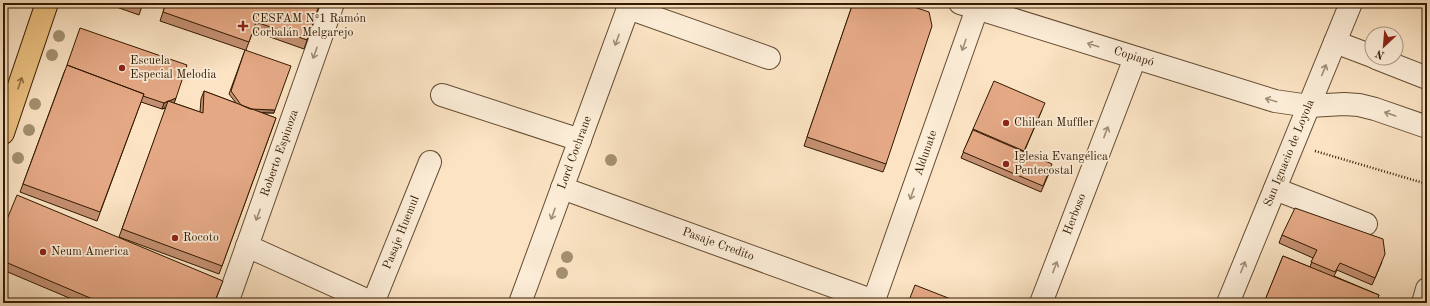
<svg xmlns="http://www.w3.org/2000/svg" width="1430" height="306" font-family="'Old Standard TT',serif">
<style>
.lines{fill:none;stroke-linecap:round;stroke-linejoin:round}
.minor-casing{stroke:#644c32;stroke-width:24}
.major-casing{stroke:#321a01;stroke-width:24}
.path{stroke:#321a01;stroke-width:2.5;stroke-dasharray:1 2;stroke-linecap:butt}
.minor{stroke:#fcedd8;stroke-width:22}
.major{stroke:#eec282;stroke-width:22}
.tree{fill:#a49070}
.wall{fill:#c49072;stroke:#321a01}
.shaded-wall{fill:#a0765d;stroke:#321a01}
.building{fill:#e4a885;stroke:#321a01}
.oneway{stroke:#a18e77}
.oneway2{stroke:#906e42}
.poi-dot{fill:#8f2418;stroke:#fcedd8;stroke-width:1.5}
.labels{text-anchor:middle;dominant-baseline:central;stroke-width:3.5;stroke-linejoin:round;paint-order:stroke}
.poi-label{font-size:12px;fill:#321a01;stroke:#fcedd8;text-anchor:start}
.street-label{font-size:12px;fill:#321a01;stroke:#fcedd8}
</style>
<rect width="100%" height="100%" fill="#fbe3c3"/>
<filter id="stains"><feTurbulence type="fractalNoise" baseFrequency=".005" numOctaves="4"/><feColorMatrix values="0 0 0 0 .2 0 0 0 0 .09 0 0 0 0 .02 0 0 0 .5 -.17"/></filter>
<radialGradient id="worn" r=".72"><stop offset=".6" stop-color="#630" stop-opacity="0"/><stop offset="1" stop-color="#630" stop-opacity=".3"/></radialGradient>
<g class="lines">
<defs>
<g id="minor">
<path id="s1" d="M960,3L1275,101L1309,106L1344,104L1359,105L1375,109L1427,127"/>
<path d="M628,8L769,58"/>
<path d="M1335,42L1372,56"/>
<path d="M1376,58L1427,78"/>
<path d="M442,95L580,140"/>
<path id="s2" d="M562,188L874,301"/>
<path d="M1275,189L1366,224"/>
<path d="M247,246L373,303"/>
<path id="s3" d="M227,303L333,3"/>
<path id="s4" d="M373,303L430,162"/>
<path id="s5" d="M520,303L630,3"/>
<path id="s6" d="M873,303L979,3"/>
<path id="s7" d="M1041,303L1135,58"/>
<path id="s8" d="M1228,303L1351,3"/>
<path d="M1423,303L1427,289"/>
</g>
<path id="major" d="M3,133L47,3"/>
</defs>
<!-- minor casing -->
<use href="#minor" class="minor-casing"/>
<!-- major casing -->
<use href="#major" class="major-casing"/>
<!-- path -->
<path class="path" d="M1315,151L1427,184"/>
<!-- minor -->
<use href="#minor" class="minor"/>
<!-- major -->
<use href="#major" class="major"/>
</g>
<!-- trees -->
<g class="tree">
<circle cx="59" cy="36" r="6"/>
<circle cx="52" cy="55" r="6"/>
<circle cx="35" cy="104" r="6"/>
<circle cx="29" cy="130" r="6"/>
<circle cx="18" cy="158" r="6"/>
<circle cx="611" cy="160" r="6"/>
<circle cx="567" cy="257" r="6"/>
<circle cx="562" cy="273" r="6"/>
</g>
<!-- wall -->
<path class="wall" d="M105,3H143L139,15Z
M166,3H320L304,49L253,31L246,50L274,113H262L276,118L219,274L119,237L166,108L162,109L141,102L97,221L20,192L65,70L174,103L200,112L201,99L204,91L236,103L229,94L245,50L160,21Z
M853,3L886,164L883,172L804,146Z
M1042,110L1024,152L1050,171L1041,192L961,158L973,129Z
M3,229L220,288L214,303H81L3,270Z
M1282,235L1382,262L1372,285L1337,270L1334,276L1379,295L1376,303H1264L1283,256L1310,267L1313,258L1279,243Z"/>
<!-- shaded-wall -->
<path class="shaded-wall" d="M176,98L174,104L162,109L164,103Z
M243,108L275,110L274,113L242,112Z"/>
<!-- building -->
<path class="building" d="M135,3H143L142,6Z
M166,3H320L307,40L256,22L249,42L163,12Z
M853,3H902L929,12L932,26L886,164L807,137Z
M80,28L187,65L176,98L169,101H168L164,103L143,96L144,94L67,65Z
M245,50L291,66L275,110L250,109L241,105L231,91Z
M67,65L144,94L100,212L23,184Z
M994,81L1045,103L1024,151L973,129Z
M204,91L276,118L222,266L122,229L168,101L203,113Z
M973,130L1052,164L1043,186L963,152Z
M17,195L223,281L214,303H102L3,261V229Z
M1295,208L1383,239L1385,254L1375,278L1340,263L1335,272L1311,262L1317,250L1282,235Z
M1283,256L1379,295L1376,303H1274L1265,300Z
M915,285L961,303H908Z"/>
<!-- one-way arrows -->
<defs><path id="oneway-shaft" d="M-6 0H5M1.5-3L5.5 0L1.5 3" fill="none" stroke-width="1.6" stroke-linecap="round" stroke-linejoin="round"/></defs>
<g class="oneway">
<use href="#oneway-shaft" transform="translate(617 40) rotate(110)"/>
<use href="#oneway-shaft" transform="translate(964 45) rotate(109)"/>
<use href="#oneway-shaft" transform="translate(1093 45) rotate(-162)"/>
<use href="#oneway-shaft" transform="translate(315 53) rotate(110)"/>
<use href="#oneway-shaft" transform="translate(1324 70) rotate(-68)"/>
<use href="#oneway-shaft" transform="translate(1271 100) rotate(-164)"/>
<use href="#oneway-shaft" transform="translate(1390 114) rotate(-161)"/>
<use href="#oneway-shaft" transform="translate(1106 132) rotate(-69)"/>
<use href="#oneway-shaft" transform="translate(912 194) rotate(109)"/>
<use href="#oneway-shaft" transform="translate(553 214) rotate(110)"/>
<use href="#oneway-shaft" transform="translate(258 215) rotate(110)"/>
<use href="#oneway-shaft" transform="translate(1055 267) rotate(-69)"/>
<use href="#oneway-shaft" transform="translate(1243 267) rotate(-68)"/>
</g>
<use class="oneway2" href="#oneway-shaft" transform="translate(20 83) rotate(-71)"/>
<!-- markers -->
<g class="poi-dot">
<path d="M241 20h4v4h4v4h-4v4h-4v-4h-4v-4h4z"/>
<circle cx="122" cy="68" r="4"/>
<circle cx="1006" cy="123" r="4"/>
<circle cx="1006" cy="164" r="4"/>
<circle cx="175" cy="238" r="4"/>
<circle cx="43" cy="252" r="4"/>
</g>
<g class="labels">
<!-- poi labels -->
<g class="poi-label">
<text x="252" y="19">CESFAM Nº1 Ramón<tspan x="252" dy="14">Corbalán Melgarejo</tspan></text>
<text x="130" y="61">Escuela<tspan x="130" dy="14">Especial Melodia</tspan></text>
<text x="1014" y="123">Chilean Muffler</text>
<text x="1014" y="157">Iglesia Evangélica<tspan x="1014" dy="14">Pentecostal</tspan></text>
<text x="183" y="238">Rocoto</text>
<text x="51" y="252">Neum America</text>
</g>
<!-- street labels -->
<g class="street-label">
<text stroke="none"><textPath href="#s1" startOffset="182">Copiapó</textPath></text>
<text stroke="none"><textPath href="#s3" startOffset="159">Roberto Espinoza</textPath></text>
<text stroke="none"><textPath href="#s5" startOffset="160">Lord Cochrane</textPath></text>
<text stroke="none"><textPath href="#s6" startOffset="159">Aldunate</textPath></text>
<text stroke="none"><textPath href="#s8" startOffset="162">San Ignacio de Loyola</textPath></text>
<text stroke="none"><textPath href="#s7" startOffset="95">Herboso</textPath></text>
<text stroke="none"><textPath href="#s4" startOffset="76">Pasaje Huemul</textPath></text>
<text stroke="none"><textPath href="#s2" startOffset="166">Pasaje Credito</textPath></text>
</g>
</g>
<!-- margin -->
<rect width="1430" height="306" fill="none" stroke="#fbe3c3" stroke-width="16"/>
<rect x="4" y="4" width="1422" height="298" fill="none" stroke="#321a01" stroke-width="2"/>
<rect x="8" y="8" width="1414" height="290" fill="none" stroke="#321a01"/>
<!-- north arrow -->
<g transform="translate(1384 46) rotate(206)"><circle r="19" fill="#fcedd8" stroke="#ab9982"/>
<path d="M0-3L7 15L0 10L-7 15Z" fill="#8f2418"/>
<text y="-6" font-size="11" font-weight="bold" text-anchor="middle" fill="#321a01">N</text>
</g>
<rect width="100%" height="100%" filter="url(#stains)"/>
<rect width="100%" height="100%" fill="url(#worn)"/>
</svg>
